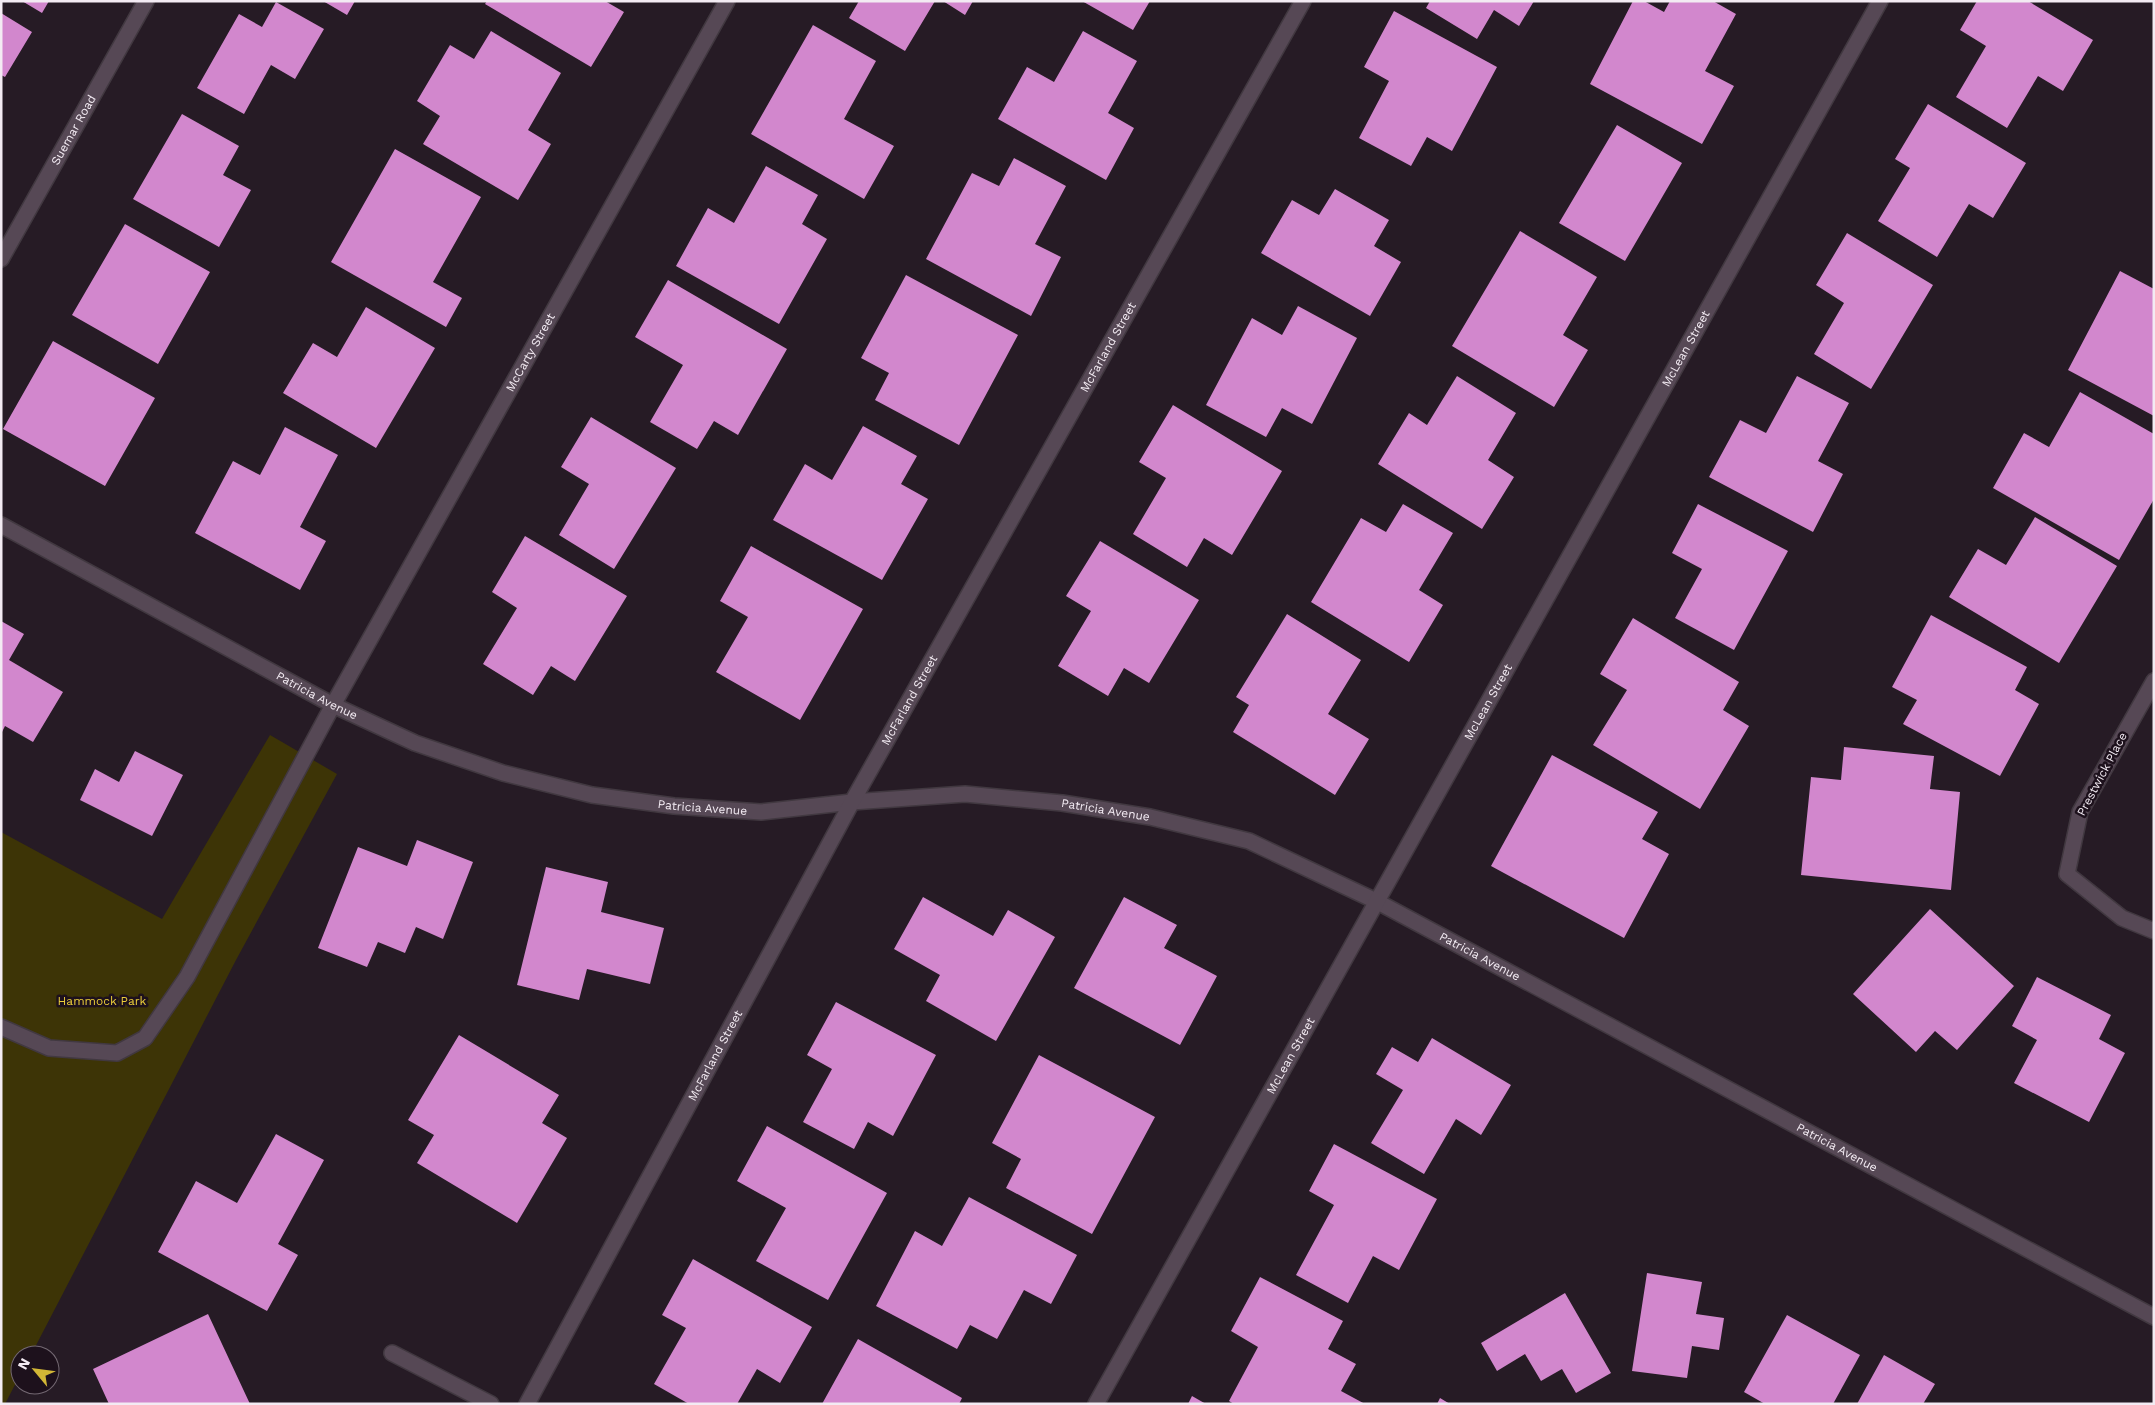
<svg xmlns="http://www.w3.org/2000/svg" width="2155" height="1405" font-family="'Work Sans',sans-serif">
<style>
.green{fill:#3d3406}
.building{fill:#d287cd}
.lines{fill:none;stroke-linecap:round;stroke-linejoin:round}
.lane-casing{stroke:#413840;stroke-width:18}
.street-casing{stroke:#413840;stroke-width:18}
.lane{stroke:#564855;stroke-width:15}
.street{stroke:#564855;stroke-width:15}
.labels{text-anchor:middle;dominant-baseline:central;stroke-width:5;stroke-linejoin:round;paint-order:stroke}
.street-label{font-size:12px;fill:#f3ebf3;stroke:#1d111c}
.park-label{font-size:12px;fill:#ebcd3a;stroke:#1d111c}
</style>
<rect width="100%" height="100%" fill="#261b25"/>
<!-- green -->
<path class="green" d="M270,735L337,774L236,960L31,1355H20V1375L5,1404H1V832L162,919Z"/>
<!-- building -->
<path class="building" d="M22,1H49L42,13Z
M323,1H355L347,15Z
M487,1H605L624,12L591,67L485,4Z
M859,1H935L905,51L849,18Z
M943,1H973L965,15Z
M1082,1H1150L1133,30Z
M1430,1H1534L1519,26L1494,10L1477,39L1426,8Z
M1633,1H1644L1664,12L1670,1H1713L1736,14L1705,71L1734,86L1702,144L1590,84Z
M1977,1H2028L2093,40L2063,91L2038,76L2007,128L1956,97L1986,46L1960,30Z
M276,2L324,29L295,79L271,65L244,114L197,88L239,14L262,27Z
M1394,11L1497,67L1452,151L1427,137L1411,166L1359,138L1389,81L1364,67Z
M1,13L32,32L5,77L1,75Z
M813,25L876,61L844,119L894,146L864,199L751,134Z
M491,31L561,73L528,130L551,144L518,200L423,144L440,116L417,101L450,45L474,59Z
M1083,31L1137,61L1108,113L1134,128L1106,180L998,119L1027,67L1054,82Z
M1928,104L2026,163L1993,218L1969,204L1937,257L1878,221L1910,168L1895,159Z
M182,114L239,146L223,175L251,190L219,247L133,199Z
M1617,125L1682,163L1625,261L1559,223Z
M395,149L481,197L433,282L462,298L446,327L331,262Z
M1014,158L1066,186L1035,244L1061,257L1031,316L926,259L972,173L999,186Z
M766,166L818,195L802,224L827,239L779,324L676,266L708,208L734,223Z
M1335,189L1389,220L1374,246L1401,262L1370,316L1261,253L1292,200L1319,215Z
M125,224L210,272L158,364L72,315Z
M1520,231L1597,277L1563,335L1588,350L1554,407L1452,346Z
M1847,233L1933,285L1871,389L1814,354L1844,303L1816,285Z
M2120,271L2154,289V416L2068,370Z
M906,275L1018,335L959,445L875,400L889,373L861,358Z
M668,280L787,349L738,435L714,421L697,449L650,422L683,365L635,337Z
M1298,306L1357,338L1312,424L1282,408L1266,437L1206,405L1252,318L1282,335Z
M366,307L435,348L376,448L283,393L313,343L337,357Z
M53,341L155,398L105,486L3,429Z
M1457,376L1516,413L1488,460L1514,477L1482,529L1378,464L1409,413L1427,425Z
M1797,376L1849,403L1818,461L1843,474L1813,532L1709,477L1740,420L1766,433Z
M2080,392L2154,434V499L2119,560L1993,488L2024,433L2049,447Z
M1173,405L1282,471L1232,555L1204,538L1187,567L1133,534L1166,478L1139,462Z
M591,417L676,468L614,569L559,535L589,484L561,467Z
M863,426L917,456L901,484L928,499L882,580L773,520L805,464L832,480Z
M285,427L338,455L300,527L326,541L300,590L195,533L233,461L260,475Z
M1403,504L1453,533L1419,590L1443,605L1409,662L1311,602L1361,518L1386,532Z
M1698,504L1788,551L1734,650L1675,618L1702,569L1672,553Z
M2035,517L2117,566L2059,663L1949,597L1978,549L2006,565Z
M525,536L627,596L575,681L551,666L533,695L483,664L517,608L492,592Z
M1100,541L1199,600L1149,683L1124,668L1108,696L1058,666L1091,611L1066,596Z
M751,546L863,609L800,720L716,672L748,617L720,601Z
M1287,614L1361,660L1328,714L1369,739L1335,795L1233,732L1249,705L1236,697Z
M1931,615L2027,667L2015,690L2039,704L2000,776L1903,724L1917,700L1892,687Z
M1633,618L1739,682L1723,710L1749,726L1700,809L1593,745L1627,690L1600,674Z
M1,621L24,634L9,660L63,692L33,742L5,726L1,734Z
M1844,747L1934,756L1930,789L1960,792L1951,890L1801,875L1811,777L1841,780Z
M135,751L183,775L152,836L80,800L95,769L119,782Z
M1552,755L1658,812L1642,839L1669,854L1624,938L1491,866Z
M417,840L473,862L443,939L416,927L405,953L378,942L367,967L318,948L358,847L407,866Z
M546,867L608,882L601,912L664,928L650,984L587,969L579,1000L517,985Z
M923,897L993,936L1008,910L1055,937L996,1041L926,1001L940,975L894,949Z
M1124,897L1177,925L1164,948L1217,976L1180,1045L1074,988Z
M1930,909L2014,986L1957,1050L1935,1031L1916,1052L1853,994Z
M2037,977L2111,1015L2099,1039L2125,1053L2089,1122L2014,1083L2037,1040L2012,1026Z
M836,1002L936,1055L893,1136L868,1122L854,1149L803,1122L832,1069L807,1055Z
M459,1035L559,1095L542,1123L567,1138L517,1223L417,1163L434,1135L408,1120Z
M1432,1038L1511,1085L1481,1135L1456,1119L1424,1174L1371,1143L1403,1090L1376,1074L1392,1047L1418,1062Z
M1039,1055L1155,1117L1092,1234L1006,1188L1021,1159L992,1143Z
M767,1126L887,1193L828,1300L756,1261L786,1208L737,1181Z
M276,1134L324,1160L278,1244L298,1255L267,1311L158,1252L196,1181L237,1203Z
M1334,1144L1437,1199L1399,1270L1373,1256L1348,1303L1296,1275L1334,1205L1309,1191Z
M969,1197L1077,1255L1051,1304L1024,1290L997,1339L970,1325L957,1349L876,1306L915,1231L942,1246Z
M693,1259L812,1327L780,1383L757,1369L737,1404H689L654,1384L686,1328L662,1315Z
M1647,1273L1702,1282L1696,1314L1724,1318L1719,1350L1692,1346L1687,1378L1632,1371Z
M1260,1277L1343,1321L1328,1349L1356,1364L1341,1391L1365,1404H1234L1229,1401L1258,1347L1231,1331Z
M1565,1293L1611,1373L1576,1393L1562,1369L1541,1381L1525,1354L1497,1371L1481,1343Z
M208,1314L250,1404H109L93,1369Z
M1787,1315L1860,1355L1833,1404H1765L1744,1392Z
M858,1339L962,1398L959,1404H822Z
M1884,1355L1935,1384L1923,1404H1857Z
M1192,1396L1206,1404H1188Z
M1440,1398L1450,1404H1437Z"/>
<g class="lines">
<defs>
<path id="lane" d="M1,1027L49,1048L117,1053L145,1038L187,977L333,705"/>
<g id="street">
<path id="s1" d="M1,259L146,1"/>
<path id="s2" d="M1,525L333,705L415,743L503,773L592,795L674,806L761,812L852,802L965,794L1062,803L1150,817L1249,841L1376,901L2154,1317"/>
<path d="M2154,681L2080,812L2067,874L2122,918L2154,931"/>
<path id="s3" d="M333,705L727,1"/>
<path d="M392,1353L491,1404"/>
<path id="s4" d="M527,1404L852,802L1303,1"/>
<path id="s5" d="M1096,1404L1880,1"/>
</g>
</defs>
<!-- lane casing -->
<use href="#lane" class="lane-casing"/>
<!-- street casing -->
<use href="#street" class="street-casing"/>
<!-- lane -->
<use href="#lane" class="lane"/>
<!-- street -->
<use href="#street" class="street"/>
</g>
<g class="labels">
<!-- street labels -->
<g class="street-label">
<text stroke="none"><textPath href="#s1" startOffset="148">Suemar Road</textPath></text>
<text stroke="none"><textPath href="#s4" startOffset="1206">McFarland Street</textPath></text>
<text stroke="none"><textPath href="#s5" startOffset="1209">McLean Street</textPath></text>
<text stroke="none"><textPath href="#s3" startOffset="404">McCarty Street</textPath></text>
<text stroke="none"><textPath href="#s2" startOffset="359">Patricia Avenue</textPath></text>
<text stroke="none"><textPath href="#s4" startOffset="801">McFarland Street</textPath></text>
<text stroke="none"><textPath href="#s5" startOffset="804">McLean Street</textPath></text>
<text transform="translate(2102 774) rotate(-62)">Prestwick Place</text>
<text stroke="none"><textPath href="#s2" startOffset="764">Patricia Avenue</textPath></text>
<text stroke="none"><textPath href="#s2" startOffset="1169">Patricia Avenue</textPath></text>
<text stroke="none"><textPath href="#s2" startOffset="1574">Patricia Avenue</textPath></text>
<text stroke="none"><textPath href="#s4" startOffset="396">McFarland Street</textPath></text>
<text stroke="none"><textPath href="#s5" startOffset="399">McLean Street</textPath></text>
<text stroke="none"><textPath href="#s2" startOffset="1979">Patricia Avenue</textPath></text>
</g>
<!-- park labels -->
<g class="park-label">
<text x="102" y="1001">Hammock Park</text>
</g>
</g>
<!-- border -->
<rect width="2155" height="1405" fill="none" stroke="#f3ebf3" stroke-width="5"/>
<!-- north arrow -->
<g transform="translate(35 1370) rotate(299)"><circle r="24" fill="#1d111c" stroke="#736872"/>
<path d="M0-4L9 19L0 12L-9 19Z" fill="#d2b736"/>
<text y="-8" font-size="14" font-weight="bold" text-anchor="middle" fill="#f3ebf3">N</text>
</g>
</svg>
